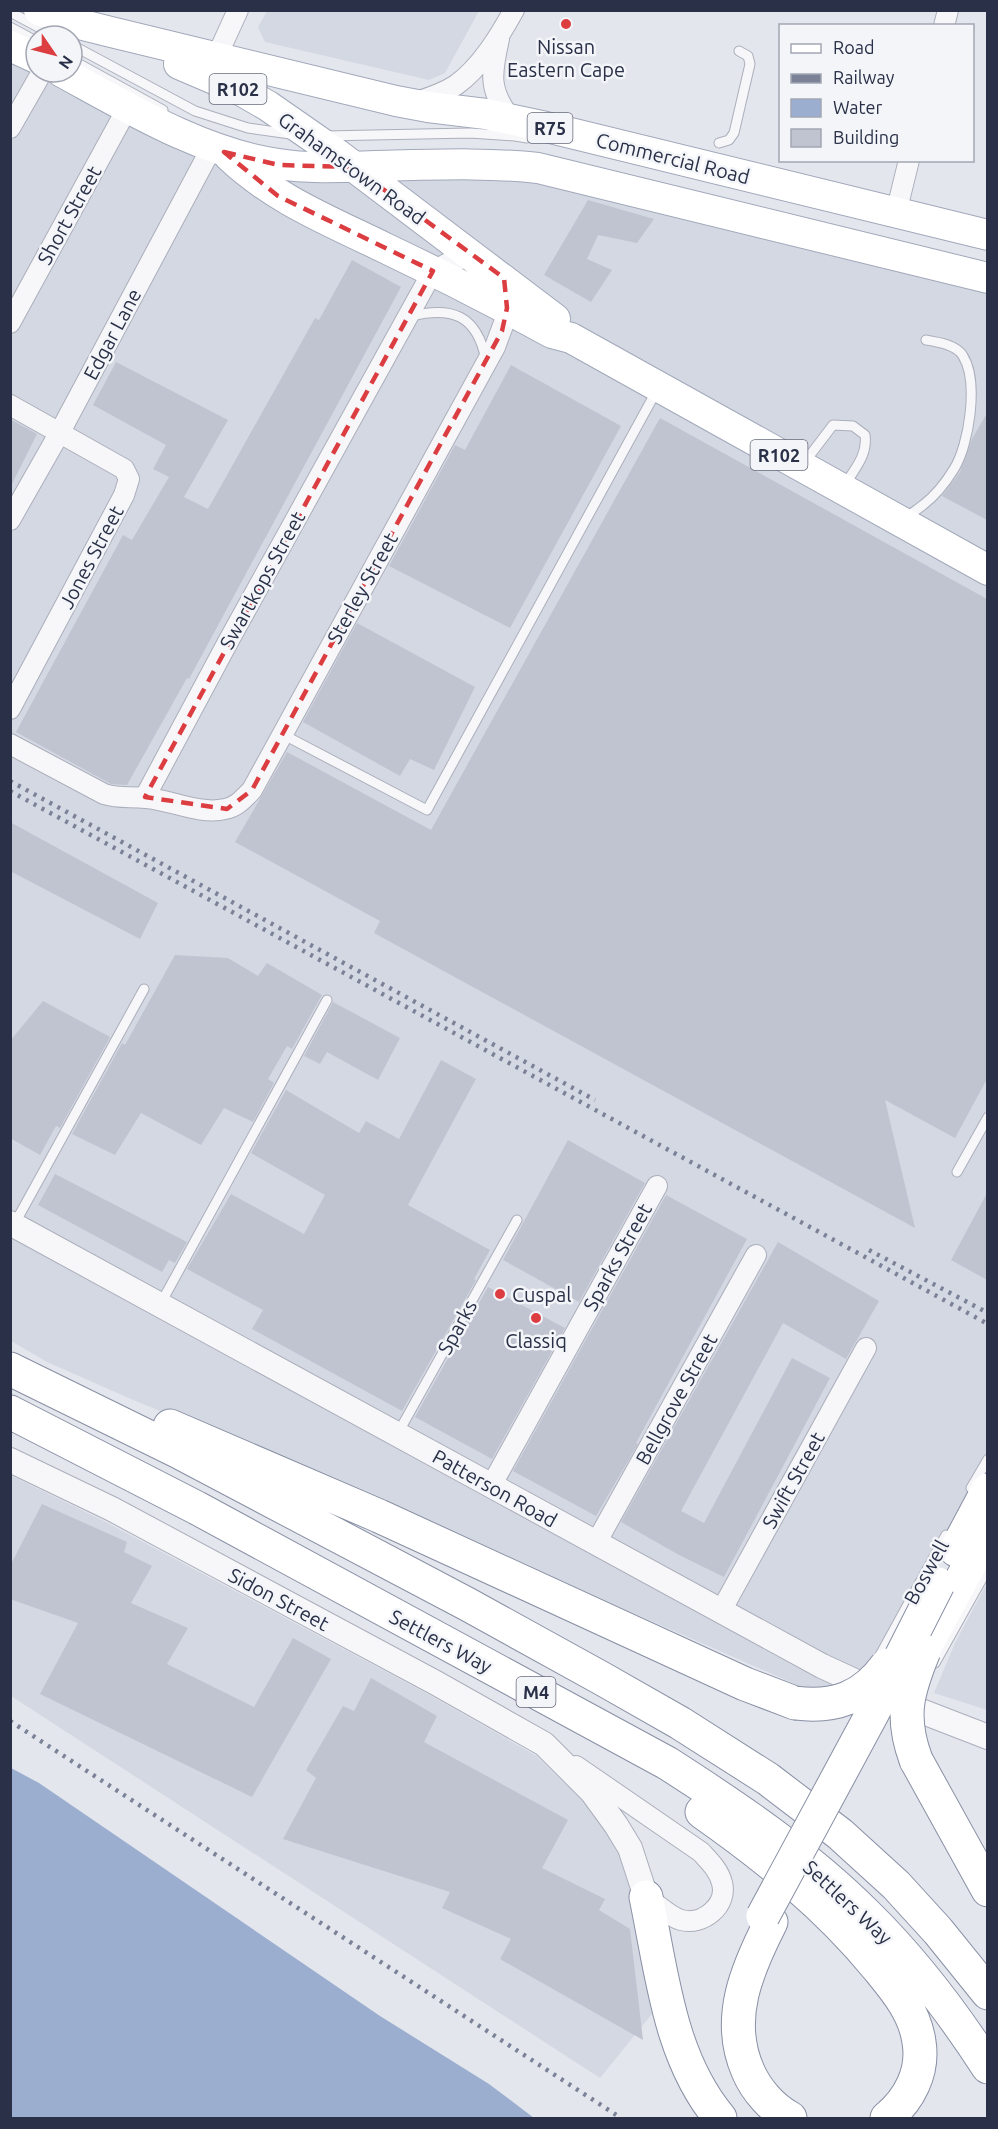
<svg xmlns="http://www.w3.org/2000/svg" width="998" height="2129" font-family="Ubuntu,sans-serif">
<style>
.built{fill:#d4d8e2}
.water{fill:#9baed0}
.building{fill:#c0c4d0}
.lines{fill:none;stroke-linecap:round;stroke-linejoin:round}
.service-casing{stroke:#abafbb;stroke-width:11}
.minor-casing{stroke:#abafbb;stroke-width:22}
.tertiary-casing{stroke:#abafbb;stroke-width:26}
.primary-casing{stroke:#a1a8ba;stroke-width:32}
.motorway-casing{stroke:#8990a5;stroke-width:35}
.service{stroke:#f7f7fa;stroke-width:9}
.minor{stroke:#f7f7fa;stroke-width:20}
.tertiary{stroke:#f7f7fa;stroke-width:24}
.primary{stroke:#fff;stroke-width:30}
.motorway{stroke:#fff;stroke-width:33}
.rail{stroke:#7b8298;stroke-width:4.5;stroke-dasharray:3 6;stroke-linecap:butt}
.motorway-bridge-casing{stroke:#8990a5;stroke-width:35;stroke-linecap:butt}
.motorway-bridge{stroke:#fff;stroke-width:33}
.marked{fill:none;stroke:#dc3d41;stroke-width:4.5;stroke-dasharray:12 8;stroke-linejoin:round}
.poi-dot{fill:#dc3d41;stroke:#f3f5f9;stroke-width:2}
.labels{text-anchor:middle;dominant-baseline:central;stroke-width:5;stroke-linejoin:round;paint-order:stroke}
.shield{fill:#f3f5f9;stroke:#666b7c;stroke-width:1.5}
.shield-label{font-size:18px;font-weight:bold;fill:#293047}
.poi-label{font-size:20px;fill:#293047;stroke:#f3f5f9}
.street-label{font-size:20px;fill:#293047;stroke:#f3f5f9}
</style>
<rect width="100%" height="100%" fill="#e3e6ed"/>
<!-- built -->
<path class="built" d="M267,11V10L479,11L445,73L429,80L265,42L258,27Z
M11,54L198,155L500,177L619,199L987,291V1465L877,1660L820,1695L428,1523L131,1399L47,1362L11,1341Z
M10,1475L102,1520L424,1692L535,1755L581,1799L613,1836L645,1904L660,2004L600,2078L11,1696Z
M987,1583V1710L934,1693L955,1643Z"/>
<!-- water -->
<path class="water" d="M11,1768L39,1783L380,2016L489,2084L534,2118H11Z"/>
<!-- building -->
<path class="building" d="M588,200L654,219L637,243L598,235L587,259L612,270L591,302L544,275Z
M352,260L401,287L189,679L187,678L127,785L111,784L16,732L123,535L132,540L169,477L153,469L166,445L93,405L116,362L228,420L184,497L208,509L315,318L319,320Z
M511,365L621,426L510,628L389,566L455,445L465,450Z
M987,413V520L942,496L960,472L972,439Z
M660,418L987,599V1079L955,1138L885,1100L915,1228L374,933L380,921L235,842L287,752L431,830Z
M10,419L37,434L10,488Z
M357,623L475,687L434,770L410,759L400,776L303,722Z
M10,822L158,903L140,939L10,871Z
M175,955L228,958L258,976L267,963L322,995L292,1049L287,1046L268,1079L274,1083L253,1122L224,1108L201,1145L141,1113L115,1155L72,1134L122,1043L125,1045Z
M43,1001L110,1037L60,1128L56,1126L40,1155L10,1138V1041Z
M333,1002L400,1038L378,1080L327,1052L320,1064L304,1056Z
M441,1060L476,1079L408,1205L490,1250L474,1279L476,1280L402,1411L252,1329L263,1310L187,1269L231,1194L304,1234L325,1195L251,1153L286,1090L359,1133L366,1121L399,1139Z
M568,1140L645,1183L579,1302L503,1260Z
M55,1174L187,1242L175,1263L169,1260L162,1272L38,1205Z
M987,1193V1280L951,1260Z
M666,1195L747,1239L636,1443L638,1444L596,1516L513,1471Z
M778,1242L879,1301L846,1359L783,1323L681,1511L704,1523L792,1358L830,1378L724,1577L679,1555L621,1522Z
M488,1287L565,1328L492,1459L415,1417Z
M42,1504L127,1542L124,1552L152,1566L131,1603L188,1628L167,1664L254,1707L293,1638L331,1659L252,1797L40,1694L78,1623L10,1599V1566Z
M371,1678L437,1716L424,1742L568,1820L542,1868L605,1899L599,1910L630,1929L643,2040L500,1959L511,1939L442,1908L450,1892L283,1839L316,1778L306,1770L343,1706L354,1711Z"/>
<g class="lines">
<defs>
<path id="service" d="M10,12L55,36
M10,27L36,41
M72,45L195,111L248,128L290,134
M72,60L163,110
M325,136L470,133L515,136L527,138
M719,143L729,140L734,133L750,64L748,56L739,51
M411,316C452,306 477,315 486,360
M804,463L833,425L853,426L865,435C868,455 854,470 844,486
M905,519C911,513 917,510 923,505C935,496 946,482 954,469C969,445 979,382 963,356C957,345 938,342 926,340
M282,734L427,810L657,390
M957,1172L988,1117
M15,1223L144,989
M161,1303L327,1000
M398,1433L517,1220
M971,1488L988,1459
M878,1659L946,1535
M935,1663L988,1568"/>
<path id="minor" d="M944,26L948,10
M499,39C491,74 488,91 512,120
M216,58L238,10
M416,102C429,98 444,93 456,85C481,67 499,37 514,10
M10,128L42,72
M896,213L909,160
M10,323L128,107
M10,405L124,469L129,479L124,495L10,709
M10,520L60,432L212,147
M10,744L104,794C120,799 130,796 146,798C171,800 200,815 225,809C237,807 244,798 252,790L495,347L505,320L506,299
M145,797L229,640L433,271L452,261L472,256
M491,1486L657,1186
M596,1543L756,1255
M721,1611L866,1348
M576,1766L701,1852C709,1861 719,1870 722,1883C728,1905 703,1926 681,1920C670,1917 657,1904 646,1897"/>
<path id="tertiary" d="M10,1223L822,1666L913,1708L988,1737
M10,1460L112,1509L436,1683L544,1744L592,1792L616,1825L630,1848L646,1897"/>
<path id="primary" d="M39,10L67,21L111,32L396,101L428,107L486,114L546,127L988,235
M10,46L36,58
M179,64L242,91L268,106L337,154L555,319
M62,72C128,108 204,154 279,164C310,169 343,167 374,166C428,165 484,162 538,168L988,278
M229,156C274,199 330,221 385,248C442,275 497,303 552,333L571,338L988,570"/>
<path id="motorway" d="M10,1369L177,1451L467,1604L601,1678L680,1723L768,1779L840,1834L896,1885L938,1931L988,1993
M10,1412L197,1508L667,1763C737,1808 807,1855 866,1914C912,1959 953,2013 988,2067
M170,1426L379,1516L745,1684L795,1703
M956,1550L988,1490
M928,1641L988,1531
M916,1760L988,1890
M702,1812C766,1857 827,1906 877,1967C895,1989 915,2012 919,2042C924,2072 909,2100 887,2118
M646,1897C662,1973 669,2057 720,2118
M771,1922C747,1969 725,2019 748,2071C756,2090 772,2108 790,2118"/>
</defs>
<!-- service casing -->
<use href="#service" class="service-casing"/>
<!-- minor casing -->
<use href="#minor" class="minor-casing"/>
<!-- tertiary casing -->
<use href="#tertiary" class="tertiary-casing"/>
<!-- primary casing -->
<use href="#primary" class="primary-casing"/>
<!-- motorway casing -->
<use href="#motorway" class="motorway-casing"/>
<!-- service -->
<use href="#service" class="service"/>
<!-- minor -->
<use href="#minor" class="minor"/>
<!-- tertiary -->
<use href="#tertiary" class="tertiary"/>
<!-- primary -->
<use href="#primary" class="primary"/>
<!-- motorway -->
<use href="#motorway" class="motorway"/>
<!-- rail -->
<path class="rail" d="M10,781L595,1100
M10,791L988,1324
M869,1250L988,1313
M10,1721L621,2118"/>
<defs>
<path id="motorway-bridge" d="M795,1703C835,1708 863,1698 887,1665
M916,1760C900,1717 907,1692 924,1651
M763,1916L872,1714L938,1584"/>
</defs>
<!-- motorway-bridge casing -->
<use href="#motorway-bridge" class="motorway-bridge-casing"/>
<!-- motorway-bridge -->
<use href="#motorway-bridge" class="motorway-bridge"/>
</g>
<!-- marked area -->
<path class="marked" d="M224,152L279,165L353,167L504,278L507,308L502,331L252,790L227,809L145,797L433,271L278,196Z"/>
<!-- markers -->
<g class="poi-dot">
<circle cx="566" cy="24" r="6"/>
<circle cx="500" cy="1294" r="6"/>
<circle cx="536" cy="1318" r="6"/>
</g>
<g class="labels">
<!-- shield labels -->
<g class="shield">
<rect x="209.5" y="74" width="57" height="30" rx="4.5"/>
<rect x="527.5" y="113" width="45" height="30" rx="4.5"/>
<rect x="750.5" y="440" width="57" height="30" rx="4.5"/>
<rect x="516.5" y="1677" width="39" height="30" rx="4.5"/>
</g>
<g class="shield-label">
<text x="238" y="89">R102</text>
<text x="550" y="128">R75</text>
<text x="779" y="455">R102</text>
<text x="536" y="1692">M4</text>
</g>
<!-- poi labels -->
<g class="poi-label">
<text x="566" y="46">Nissan<tspan x="566" dy="23">Eastern Cape</tspan></text>
<text x="512" y="1294" text-anchor="start">Cuspal</text>
<text x="536" y="1340">Classiq</text>
</g>
<!-- street labels -->
<g class="street-label">
<text transform="translate(673 158) rotate(14)">Commercial Road</text>
<text transform="translate(352 168) rotate(36)">Grahamstown Road</text>
<text transform="translate(69 215) rotate(-61)">Short Street</text>
<text transform="translate(112 334) rotate(-62)">Edgar Lane</text>
<text transform="translate(91 557) rotate(-62)">Jones Street</text>
<text transform="translate(262 580) rotate(-61)">Swartkops Street</text>
<text transform="translate(362 588) rotate(-61)">Sterley Street</text>
<text transform="translate(617 1257) rotate(-61)">Sparks Street</text>
<text transform="translate(457 1327) rotate(-61)">Sparks</text>
<text transform="translate(676 1399) rotate(-61)">Bellgrove Street</text>
<text transform="translate(793 1480) rotate(-61)">Swift Street</text>
<text transform="translate(495 1488) rotate(29)">Patterson Road</text>
<text transform="translate(926 1572) rotate(-61)">Boswell</text>
<text transform="translate(279 1599) rotate(28)">Sidon Street</text>
<text transform="translate(441 1641) rotate(28)">Settlers Way</text>
<text transform="translate(848 1902) rotate(43)">Settlers Way</text>
</g>
</g>
<!-- border -->
<rect width="998" height="2129" fill="none" stroke="#293047" stroke-width="24"/>
<!-- legend -->
<rect x="779" y="24" width="195" height="138" fill="#f3f5f9" stroke="#a2a6b2" stroke-width="1.5"/>
<rect x="791" y="44" width="30" height="9" fill="#ffffff" stroke="#a2a6b2" stroke-width="1.5"/>
<text x="833" y="54" font-size="18" fill="#293047">Road</text>
<rect x="791" y="74" width="30" height="9" fill="#7b8298" stroke="#a2a6b2" stroke-width="1.5"/>
<text x="833" y="84" font-size="18" fill="#293047">Railway</text>
<rect x="791" y="99" width="30" height="18" fill="#9baed0" stroke="#a2a6b2" stroke-width="1.5"/>
<text x="833" y="114" font-size="18" fill="#293047">Water</text>
<rect x="791" y="129" width="30" height="18" fill="#c0c4d0" stroke="#a2a6b2" stroke-width="1.5"/>
<text x="833" y="144" font-size="18" fill="#293047">Building</text>
<!-- north arrow -->
<g transform="translate(54 54) rotate(125)"><circle r="28" fill="#f3f5f9" stroke="#a2a6b2" stroke-width="1.5"/>
<path d="M0-4.5L10 22L0 15L-10 22Z" fill="#dc3d41"/>
<text y="-9" font-size="16" font-weight="bold" text-anchor="middle" fill="#293047">N</text>
</g>
</svg>
